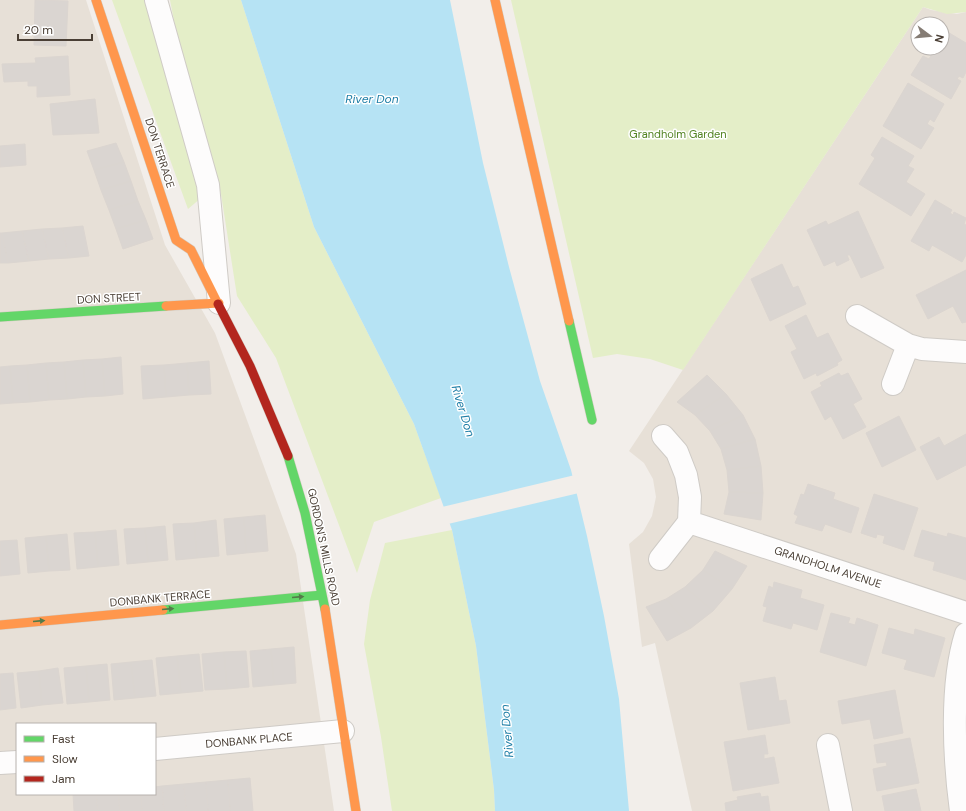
<svg xmlns="http://www.w3.org/2000/svg" width="966" height="811" font-family="'DM Sans',sans-serif">
<style>
.residential{fill:#e7e0d7;fill-rule:evenodd}
.green{fill:#e4eec8}
.water{fill:#b6e3f4}
.pier{fill:#f2eeea}
.building{fill:#dad5d1;stroke:#dbd5d0}
.lines{fill:none;stroke-linecap:round;stroke-linejoin:round}
.street-casing{stroke:#cfcbc6;stroke-width:24}
.fast-casing{stroke:#d4ccc2;stroke-width:10}
.slow-casing{stroke:#d4ccc2;stroke-width:10}
.jam-casing{stroke:#d4ccc2;stroke-width:10}
.street{stroke:#fdfcfc;stroke-width:22}
.fast{stroke:#63d668;stroke-width:9}
.slow{stroke:#ff974d;stroke-width:9}
.jam{stroke:#b3261e;stroke-width:9}
.oneway{fill:#547b49}
.labels{text-anchor:middle;dominant-baseline:central;stroke-width:3;stroke-linejoin:round;paint-order:stroke}
.park-label{font-size:11px;fill:#528321;stroke:#fff}
.street-label{font-size:11px;fill:#4a3f35;stroke:#fff}
.water-label{font-size:12px;font-style:italic;fill:#1f7fa7;stroke:#fff}
</style>
<rect width="100%" height="100%" fill="#f2eeea"/>
<!-- residential -->
<path class="residential" d="M0,0H86L165,245L215,333L296,554L334,811H0ZM17,724H155V794H17Z
M923,7L931,10L957,14L966,12V811H692L655,643L642,647L629,544L643,532L652,516L656,497L653,479L644,463L629,451ZM918,24H942V48H918Z"/>
<!-- green -->
<path class="green" d="M112,0H147L201,198L188,209Z
M170,0H241L314,227L414,424L441,498L374,522L357,573L276,358L237,296L221,194L176,31Z
M511,0H966V12L947,14L923,7L683,370L650,359L617,354L593,358Z
M452,530L476,646L494,790L495,811H392L381,737L364,644L370,600L385,543Z"/>
<!-- water -->
<path class="water" d="M241,0H450L483,163L509,267L540,381L571,470L587,536L604,616L619,699L629,811H495L494,790L476,646L452,530L414,424L314,227Z"/>
<!-- pier -->
<path class="pier" d="M575,475L579,493L448,524L442,507Z"/>
<!-- building -->
<path class="building" d="M35,0L68,1L66,46L34,45Z
M946,31L966,43V72L963,78L959,76L957,79L961,81L951,99L911,75L923,56L929,59L936,48H942V37Z
M68,56L70,95L37,97V86H28V81L4,82L2,64L36,63L35,58Z
M908,83L944,104L934,122L930,119L927,124L934,128L921,149L883,126Z
M95,99L99,133L53,135L50,104Z
M882,137L914,156L908,166L914,169L906,182L925,194L911,216L859,184L875,158L871,155Z
M116,143L124,162L94,170L87,151Z
M25,144L26,165L0,167V146Z
M124,162L131,181L101,190L94,170Z
M131,181L138,201L109,210L101,190Z
M935,200L952,210L950,213L953,215L954,212L966,218L964,224L966,225V255L962,262L932,245L929,251L911,241Z
M138,201L146,220L116,229L109,210Z
M858,211L884,268L861,278L850,255H847L849,260L837,266L835,261L824,266L807,230L826,221L828,225Z
M146,220L153,239L123,249L116,229Z
M83,226L89,256L69,258L62,228Z
M62,228L69,258L49,259L42,229Z
M42,229L49,259L29,261L22,231Z
M22,231L29,261L8,263L2,233Z
M0,233H2L8,263H0Z
M782,264L793,288L798,286L806,304L770,321L751,279Z
M966,270V322L962,323L953,306L928,319L916,295Z
M806,315L817,338L828,333L842,360L837,363L838,365L817,376L816,373L804,379L791,352L797,349L785,326Z
M121,357L123,394L105,396L102,359Z
M102,359L105,396L86,397L83,360Z
M83,360L86,397L67,399L64,362Z
M209,361L211,394L189,395L187,363Z
M64,362L67,399L49,400L46,363Z
M46,363L49,400L30,402L27,365Z
M187,363L189,395L166,397L164,365Z
M27,365L30,402L13,403L10,366Z
M164,365L166,397L143,399L141,366Z
M10,366L13,403L0,404V367Z
M839,373L841,376L848,373L862,399L853,404L866,427L843,439L831,416L825,420L811,392L822,386L820,383Z
M707,375L726,394L695,415L677,402Z
M726,394L743,415L710,431L695,415Z
M743,415L755,439L721,449L710,431Z
M899,416L916,450L882,467L866,433Z
M966,434V465L937,480L920,447L939,437L944,446Z
M755,439L761,466L727,470L721,449Z
M761,466L763,493L729,492L727,470Z
M808,484L835,493L833,499L859,508L851,533L825,524L822,531L795,523L798,516L794,514L801,494L804,495Z
M729,492L763,493L761,520L724,514Z
M874,494L918,508L904,550L883,543L885,536L877,534L876,538L861,533Z
M265,515L268,551L246,553L244,517Z
M244,517L246,553L227,555L224,519Z
M216,520L219,556L197,558L194,523Z
M194,523L197,558L176,560L173,524Z
M165,526L168,560L148,562L145,528Z
M145,528L148,562L127,564L124,529Z
M116,530L119,565L98,567L95,532Z
M922,530L947,537L948,533L966,538V580L933,570L935,562L914,556Z
M95,532L98,567L77,569L74,533Z
M67,534L70,570L49,571L46,536Z
M46,536L49,571L28,573L25,538Z
M17,540L20,574L0,576V541Z
M715,551L747,566L732,589L703,570Z
M703,570L732,589L713,611L685,587Z
M774,582L802,590L800,598L824,605L817,630L793,623L791,629L763,621L767,607L763,606L769,586L773,588Z
M685,587L713,611L691,628L666,599Z
M666,599L691,628L667,641L646,607Z
M831,613L850,618L848,623L855,625L857,618L878,625L866,666L820,652Z
M889,628L914,635L915,629L945,638L934,677L904,669L907,660L882,653Z
M294,647L296,683L274,685L271,649Z
M271,649L274,685L253,687L250,651Z
M246,651L249,687L227,689L224,652Z
M224,652L227,689L205,690L202,654Z
M199,654L203,691L181,693L177,656Z
M177,656L181,693L160,695L156,658Z
M152,660L156,696L135,698L131,662Z
M131,662L135,698L114,700L111,664Z
M107,664L110,700L89,702L86,666Z
M86,666L89,702L67,704L64,668Z
M58,668L63,703L42,705L39,671Z
M39,671L42,705L21,708L17,673Z
M13,673L16,708L0,710V674Z
M775,677L779,701L786,700L790,723L748,730L740,683Z
M895,690L903,733L874,739L870,719L842,724L838,701Z
M765,735L768,754H764V759L774,757L779,783L733,791L724,742Z
M910,738L919,783L877,791L873,769L887,766L886,762L877,763L874,745Z
M250,778L253,811H230L228,780Z
M228,780L230,811H208L206,782Z
M206,782L208,811H186L184,784Z
M184,784L186,811H164L162,786Z
M162,786L164,811H142L141,794H155V787Z
M916,789L921,811H885L882,796Z
M760,793L761,797L768,796L770,811H726L725,803L738,800L737,797Z
M73,794H96L98,811H74Z
M96,794H118L120,811H98Z
M118,794H141L142,811H120Z"/>
<g class="lines">
<defs>
<path id="street" d="M156,0L208,185L219,303
M857,316L908,345L922,349L966,352
M893,384L908,345
M689,522L966,613
M660,559L689,522L690,497L686,475L677,452L663,436
M828,745L841,811
M155,749L343,731
M0,763L17,762
M961,811C954,759 950,684 966,634"/>
<path id="fast" d="M0,317L166,306
M569,321L592,420
M288,456L305,513L325,609
M163,610L322,595"/>
<path id="slow" d="M96,0L176,240L191,250L218,304
M495,0L569,321
M166,306L219,303
M325,609L356,811
M0,625L163,610"/>
<path id="jam" d="M218,304L250,366L288,456"/>
</defs>
<!-- street casing -->
<use href="#street" class="street-casing"/>
<!-- fast casing -->
<use href="#fast" class="fast-casing"/>
<!-- slow casing -->
<use href="#slow" class="slow-casing"/>
<!-- jam casing -->
<use href="#jam" class="jam-casing"/>
<!-- street -->
<use href="#street" class="street"/>
<!-- fast -->
<use href="#fast" class="fast"/>
<!-- slow -->
<use href="#slow" class="slow"/>
<!-- jam -->
<use href="#jam" class="jam"/>
</g>
<!-- one-way arrows -->
<defs><path id="oneway-solid" d="M-6-.8H1V-3.2L6.5 0L1 3.2V.8H-6Z"/></defs>
<g class="oneway">
<use href="#oneway-solid" transform="translate(298 597) rotate(-5)"/>
<use href="#oneway-solid" transform="translate(168 609) rotate(-5)"/>
<use href="#oneway-solid" transform="translate(39 621) rotate(-5)"/>
</g>
<g class="labels">
<!-- park labels -->
<g class="park-label">
<text x="678" y="134">Grandholm Garden</text>
</g>
<!-- street labels -->
<g class="street-label">
<text transform="translate(160 153) rotate(72)">DON TERRACE</text>
<text transform="translate(109 298) rotate(-3)">DON STREET</text>
<text transform="translate(324 547) rotate(78)">GORDON'S MILLS ROAD</text>
<text transform="translate(828 567) rotate(18)">GRANDHOLM AVENUE</text>
<text transform="translate(160 598) rotate(-5)">DONBANK TERRACE</text>
<text transform="translate(249 740) rotate(-5)">DONBANK PLACE</text>
</g>
<!-- water labels -->
<g class="water-label">
<text x="372" y="99">River Don</text>
<text transform="translate(463 411) rotate(73)">River Don</text>
<text transform="translate(507 731) rotate(-95)">River Don</text>
</g>
</g>
<!-- legend -->
<rect x="16" y="723" width="140" height="72" fill="#ffffff" stroke="#b7b2ae"/>
<rect x="24" y="736" width="20" height="6" fill="#63d668" stroke="#b7b2ae"/>
<text x="52" y="743" font-size="12" fill="#4a3f35">Fast</text>
<rect x="24" y="756" width="20" height="6" fill="#ff974d" stroke="#b7b2ae"/>
<text x="52" y="763" font-size="12" fill="#4a3f35">Slow</text>
<rect x="24" y="776" width="20" height="6" fill="#b3261e" stroke="#b7b2ae"/>
<text x="52" y="783" font-size="12" fill="#4a3f35">Jam</text>
<!-- north arrow -->
<g transform="translate(930 36) rotate(106)"><circle r="19" fill="#ffffff" stroke="#b7b2ae"/>
<path d="M0-3L7 15L0 10L-7 15Z" fill="#857c74"/>
<text y="-6" font-size="11" font-weight="bold" text-anchor="middle" fill="#4a3f35">N</text>
</g>
<!-- scale -->
<path d="M18 34v6h74v-6" fill="none" stroke="#4a3f35" stroke-width="2"/>
<text x="24" y="34" font-size="12" fill="#4a3f35" stroke="#ffffff" stroke-width="3" paint-order="stroke">20 m</text>
</svg>
